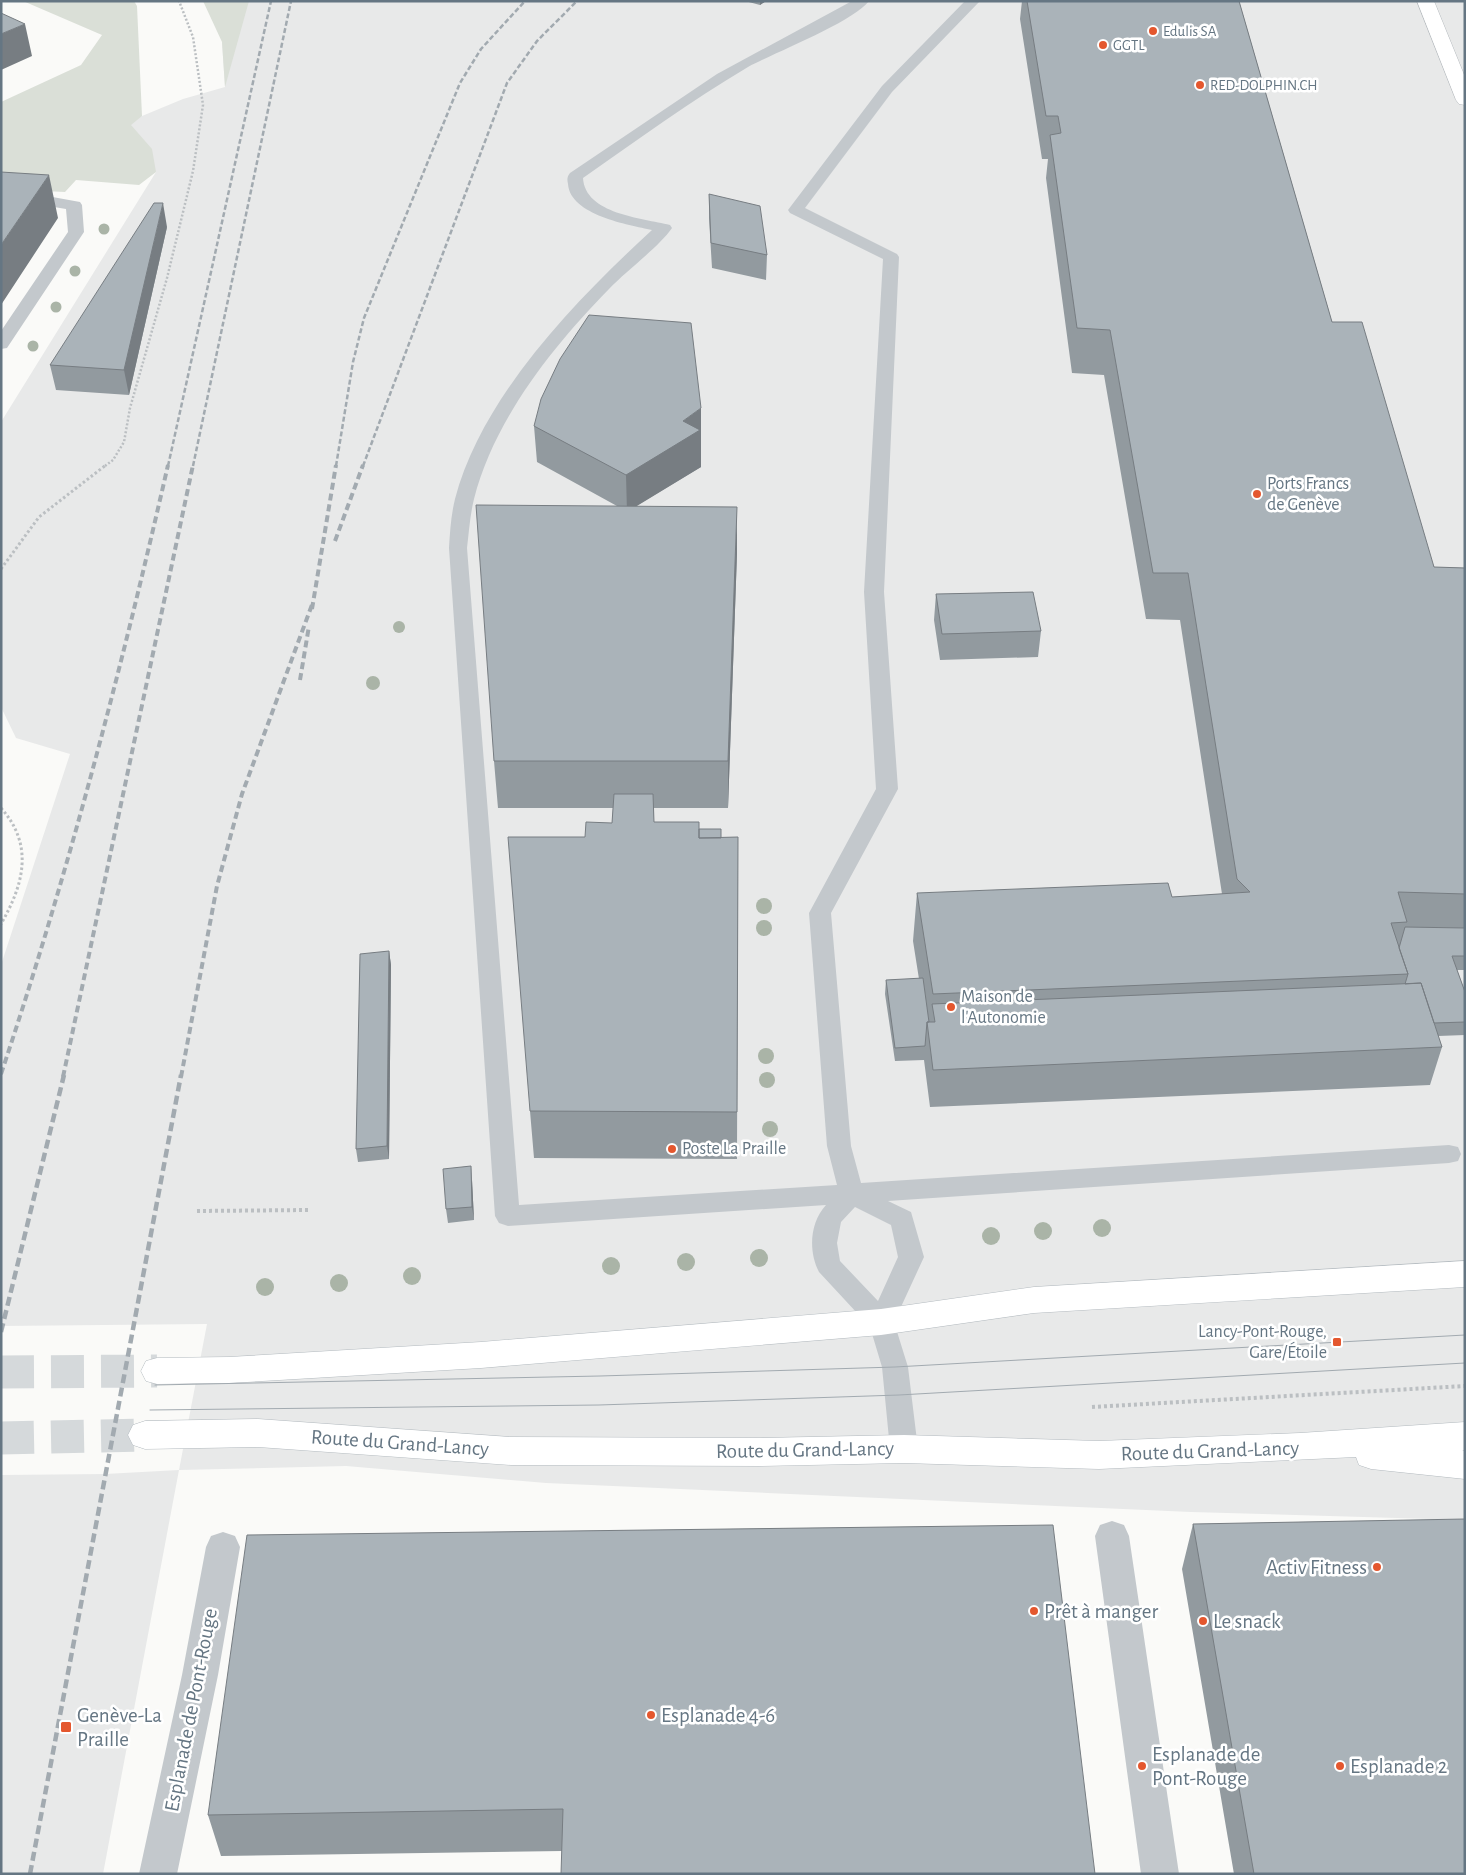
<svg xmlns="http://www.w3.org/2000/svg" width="1466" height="1875" font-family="'Alegreya Sans',sans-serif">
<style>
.built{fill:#e8e9e9}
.green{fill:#dadfd7}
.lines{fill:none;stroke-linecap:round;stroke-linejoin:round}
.secondary-tunnel{stroke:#d5d9db;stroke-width:33;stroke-dasharray:33 17;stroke-linecap:butt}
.secondary-casing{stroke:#b3babf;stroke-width:1}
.primary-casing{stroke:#b5babe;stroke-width:1}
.path-far2{stroke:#bbbfc2;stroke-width:2.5;stroke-dasharray:2 2;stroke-linecap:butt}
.path-far1{stroke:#bbbfc2;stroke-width:3;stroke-dasharray:2.5 2.5;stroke-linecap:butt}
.path{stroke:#bbbfc2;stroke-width:4;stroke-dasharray:3 3;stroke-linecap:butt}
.lane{fill:#c3c8cc;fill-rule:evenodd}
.street{fill:#c3c8cc;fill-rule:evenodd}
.secondary{fill:#fff;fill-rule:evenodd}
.primary{fill:#fff;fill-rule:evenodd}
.tram{stroke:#a2aab0;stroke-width:1}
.rail-far2{stroke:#a2aab0;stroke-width:2.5;stroke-dasharray:5 2.5;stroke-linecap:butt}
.rail-far1{stroke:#a2aab0;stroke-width:4;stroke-dasharray:7 4;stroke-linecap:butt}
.rail{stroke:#a2aab0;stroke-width:4.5;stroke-dasharray:9 4.5;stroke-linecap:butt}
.tree{fill:#aab4a7}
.wall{fill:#929a9f}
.shaded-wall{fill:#777d82}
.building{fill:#aab3b9;stroke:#777d82}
.poi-dot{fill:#e4572e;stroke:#fff;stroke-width:2}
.labels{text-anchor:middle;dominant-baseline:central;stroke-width:5;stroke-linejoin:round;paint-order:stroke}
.far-poi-label{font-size:15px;fill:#657683;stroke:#fff;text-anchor:start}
.poi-label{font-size:18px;fill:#657683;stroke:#fff;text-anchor:start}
.near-street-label{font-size:21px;fill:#657683;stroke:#fff}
.near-poi-label{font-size:21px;fill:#657683;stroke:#fff;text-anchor:start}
</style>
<rect width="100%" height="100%" fill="#fafaf8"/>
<!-- built -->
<path class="built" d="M228,1H1465V1520L1191,1512L546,1483L346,1466L179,1470L103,1874H1V1475L105,1474L179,1470L207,1324L1,1326V965L70,754L16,738L1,707V422L156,172L118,126L183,99L225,87L222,42Z"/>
<!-- green -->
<path class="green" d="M23,1H134L137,6L142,116L131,125L152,149L156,172L139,185L76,180L65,192L1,189V102L81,65L102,35Z
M203,1H249L225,87L222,42Z"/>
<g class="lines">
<!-- secondary-tunnel -->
<path class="secondary-tunnel" d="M1,1372L157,1371
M1,1438L145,1435"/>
<defs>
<path id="secondary" d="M1465,1261V1287L1034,1313L881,1335L481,1368L229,1383L157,1384L146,1381L141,1371L146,1361L157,1358L229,1357L481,1342L881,1309L1034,1287Z
M258,1419L511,1437L759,1438L904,1435L1099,1441L1300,1433L1465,1422V1450H1462L1465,1451V1479L1371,1469L1359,1465L1356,1457L1099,1469L904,1463L759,1466L511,1465L258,1447L145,1449L133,1445L128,1435L133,1425L145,1421Z"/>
<path id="primary" d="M1417,1H1434L1465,77V105L1459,104L1456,100Z"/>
</defs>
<!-- secondary casing -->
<use href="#secondary" class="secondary-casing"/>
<!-- primary casing -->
<use href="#primary" class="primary-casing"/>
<!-- path-far2 -->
<path class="path-far2" d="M105,466L113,460L124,442L130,408L167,278L193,171L203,105L193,37L179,1"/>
<!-- path-far1 -->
<path class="path-far1" d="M1,569L39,517L106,465
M1,808C34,845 24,884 1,924"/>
<!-- path -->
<path class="path" d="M197,1211L310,1210
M1092,1407L1465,1386"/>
<!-- lane -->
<path class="lane" d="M852,1H869C853,22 776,52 748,67C691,101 637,140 583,178C585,214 642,218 670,225L672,228C659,247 626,271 609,289C553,346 494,420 474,499C470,515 469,532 467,548L519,1205L837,1185L827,1146L809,913L876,789L864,592L883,259L790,213L788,210L882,86L965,1H980L892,92L805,208L897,254L899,257L884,592L898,789L831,913L851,1146L861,1183L1449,1145L1458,1147L1461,1154L1458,1161L1449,1163L888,1201L911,1212L924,1257L894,1322L908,1367L918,1449L914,1457L904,1461L894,1457L890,1449L882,1367L870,1327L819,1272C808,1251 810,1222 826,1205L508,1226L499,1223L495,1216L449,548C450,532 451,515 455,499C482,396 576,300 652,230C629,225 570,215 568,184C567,179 567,177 570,173L717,74ZM855,1207L891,1225L898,1257L878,1301L840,1261L837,1243L841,1222Z
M1,193L36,194L80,202L82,205L84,232L7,348L1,349V331L68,232L66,209L36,204L1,203Z"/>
<!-- street -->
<path class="street" d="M1112,1521L1124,1525L1129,1536L1179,1874H1141L1095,1536L1100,1525Z
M223,1532L235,1536L240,1547L218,1675L177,1874H139L182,1675L206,1547L211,1536Z"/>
<!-- secondary -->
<use href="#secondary" class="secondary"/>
<!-- primary -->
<use href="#primary" class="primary"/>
<!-- tram -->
<path class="tram" d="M155,1385L600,1376L895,1367L1465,1335
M150,1410L599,1405L899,1395L1465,1363"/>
<!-- rail-far2 -->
<path class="rail-far2" d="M168,466L271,1
M193,466L291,1
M336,466L353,362L364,318L460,83L481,49L525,1
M363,466L507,83L537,41L577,1"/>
<!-- rail-far1 -->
<path class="rail-far1" d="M335,541L363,465
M312,609L336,465
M300,680L309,626
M1,1074C68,874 121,671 168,465
M63,1077L193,465
M181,1077L217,886L242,794L313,602"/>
<!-- rail -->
<path class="rail" d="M1,1332L64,1075
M30,1874L181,1075"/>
</g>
<!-- trees -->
<g class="tree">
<circle cx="104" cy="229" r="5.5"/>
<circle cx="75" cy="271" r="5.5"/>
<circle cx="56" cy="307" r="5.5"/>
<circle cx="33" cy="346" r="5.5"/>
<circle cx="399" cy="627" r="6"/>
<circle cx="373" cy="683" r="7"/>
<circle cx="764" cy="906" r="8"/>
<circle cx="764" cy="928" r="8"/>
<circle cx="766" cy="1056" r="8"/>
<circle cx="767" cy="1080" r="8"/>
<circle cx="770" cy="1129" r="8"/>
<circle cx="1102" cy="1228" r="9"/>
<circle cx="1043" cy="1231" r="9"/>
<circle cx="991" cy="1236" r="9"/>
<circle cx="759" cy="1258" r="9"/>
<circle cx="686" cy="1262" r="9"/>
<circle cx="611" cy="1266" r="9"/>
<circle cx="412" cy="1276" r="9"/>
<circle cx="339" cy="1283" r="9"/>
<circle cx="265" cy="1287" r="9"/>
</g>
<!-- wall -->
<path class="wall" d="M745,1H766L760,5Z
M1022,1H1239L1332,322L1434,567L1465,568V970H1457L1465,992V1035L1438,1036L1442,1047L1430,1085L930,1107L924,1060L895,1061L885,994L886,980L919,979L913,941L917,893L1172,897L1222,894L1180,620L1146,619L1104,375L1072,373L1046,178L1048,159H1042L1020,19Z
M709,194L767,255L766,280L712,268L709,218Z
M167,227L129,395L56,390L50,365Z
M534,426L701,444V467L636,506L737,553L728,808H654V822L699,829L721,838L738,837L737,1159L534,1158L530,1111L585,837L612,823L613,808H498L494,761L617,506L537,462Z
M936,594L1041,631L1038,657L940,660L934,620Z
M389,951L391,965L389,1159L358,1162L356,1149Z
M472,1180L474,1220L448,1223L446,1209Z
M1193,1524L1465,1874H1234L1182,1569Z
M1053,1525L562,1851L221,1856L208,1815Z"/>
<!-- shaded-wall -->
<path class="shaded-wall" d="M760,1H766L760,5Z
M25,24L32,56L1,70V34Z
M49,175L58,218L1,305V245Z
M163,203L167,227L129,395L124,370Z
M701,408V467L627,512L626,475L683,421Z
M737,507V553L728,808V761Z
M389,951L391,965L389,1159L387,1146Z
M471,1166L472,1180L474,1220L472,1207Z"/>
<!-- building -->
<path class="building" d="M1027,1H1239L1332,322H1362L1434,567L1465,568V894L1398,892L1407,922L1391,923L1408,974L933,994L917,893L1168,883L1172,897L1250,892L1237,879L1188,573H1153L1110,330L1077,328L1050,135L1061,133L1058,116H1046Z
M1,13L25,24L1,34Z
M1,172L49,175L1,245Z
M709,194L760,206L767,255L711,243Z
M154,203H163L124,370L50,365Z
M589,315L691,323L701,408L683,421L700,430L626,475L534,426L541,399L560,359Z
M476,505L737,507L728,761H494Z
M1033,592L1041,631L942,634L936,594Z
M614,794H653L654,822H699V838L738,837L737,1112L530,1111L508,837H585L586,822L612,823Z
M699,829H721V838H699Z
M1405,927L1465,928V956H1452L1465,992V1022L1434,1023L1421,983L1405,984L1408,974L1399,948Z
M389,951L387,1146L356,1149L360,954Z
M923,978L929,1022H927L925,1046L895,1048L886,980Z
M1421,983L1442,1047L933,1070L927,1022H935L932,1004Z
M471,1166L472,1207L446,1209L443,1169Z
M1465,1519V1874H1254L1193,1524Z
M1053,1525L1095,1874H561L563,1809L208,1815L247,1535Z"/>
<!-- markers -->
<g class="poi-dot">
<circle cx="1153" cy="31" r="5"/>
<circle cx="1103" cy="45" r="5"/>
<circle cx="1200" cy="85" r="5"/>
<circle cx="1257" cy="494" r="5"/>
<circle cx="951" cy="1007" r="5"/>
<circle cx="672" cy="1149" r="5"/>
<rect x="1332" y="1337" width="10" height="10" rx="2.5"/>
<circle cx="1377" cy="1567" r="5"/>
<circle cx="1034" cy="1611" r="5"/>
<circle cx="1203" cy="1621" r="5"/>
<circle cx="651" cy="1715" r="5"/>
<rect x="60" y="1721" width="12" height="12" rx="2.5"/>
<circle cx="1142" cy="1766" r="5"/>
<circle cx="1340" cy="1766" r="5"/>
</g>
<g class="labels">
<!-- far-poi labels -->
<g class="far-poi-label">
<text x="1163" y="31">Edulis SA</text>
<text x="1113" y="45">GGTL</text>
<text x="1210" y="85">RED-DOLPHIN.CH</text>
</g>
<!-- poi labels -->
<g class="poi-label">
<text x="1267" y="484">Ports Francs<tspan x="1267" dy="21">de Genève</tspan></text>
<text x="961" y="997">Maison de<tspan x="961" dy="21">l'Autonomie</tspan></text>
<text x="682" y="1149">Poste La Praille</text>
<text x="1327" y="1332" text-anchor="end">Lancy-Pont-Rouge,<tspan x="1327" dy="21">Gare/Étoile</tspan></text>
</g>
<!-- near-street labels -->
<g class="near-street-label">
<text transform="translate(400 1443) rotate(4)">Route du Grand-Lancy</text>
<text transform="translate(805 1450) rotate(-1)">Route du Grand-Lancy</text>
<text transform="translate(1210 1451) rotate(-2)">Route du Grand-Lancy</text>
<text transform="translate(191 1710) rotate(-79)">Esplanade de Pont-Rouge</text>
</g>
<!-- near-poi labels -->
<g class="near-poi-label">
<text x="1367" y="1567" text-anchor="end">Activ Fitness</text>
<text x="1044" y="1611">Prêt à manger</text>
<text x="1213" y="1621">Le snack</text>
<text x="77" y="1715">Genève-La<tspan x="77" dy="24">Praille</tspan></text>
<text x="661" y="1715">Esplanade 4-6</text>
<text x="1152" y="1754">Esplanade de<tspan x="1152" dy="24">Pont-Rouge</tspan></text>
<text x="1350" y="1766">Esplanade 2</text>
</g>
</g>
<!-- border -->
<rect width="1466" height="1875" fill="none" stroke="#657683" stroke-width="5"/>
</svg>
